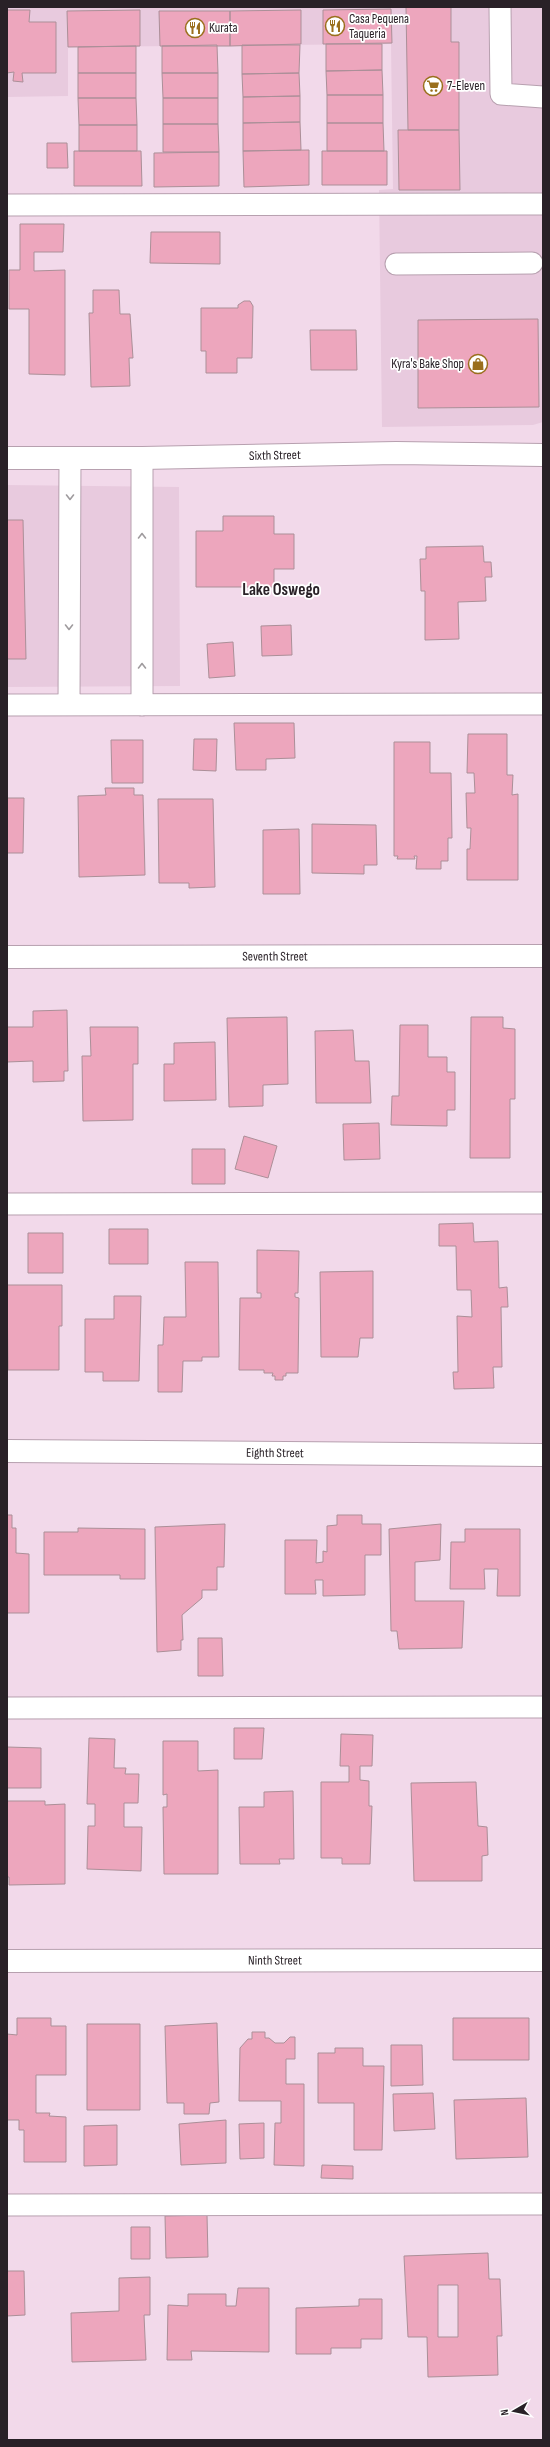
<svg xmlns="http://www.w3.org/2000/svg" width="550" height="2447" font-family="'Sofia Sans Condensed',sans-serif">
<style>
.built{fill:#e8cade}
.building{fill:#eda6bd;stroke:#ab8f98;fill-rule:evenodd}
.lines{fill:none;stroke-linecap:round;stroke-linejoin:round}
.lane-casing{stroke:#b7a0af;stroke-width:23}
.street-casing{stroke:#b7a0af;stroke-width:24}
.lane{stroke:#fff;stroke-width:21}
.street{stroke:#fff;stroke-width:22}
.oneway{stroke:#9f9b9e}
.labels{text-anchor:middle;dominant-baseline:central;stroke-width:3.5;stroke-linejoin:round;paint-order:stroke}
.poi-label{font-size:13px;fill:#292127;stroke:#fff;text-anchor:start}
.street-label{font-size:13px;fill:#292127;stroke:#fff}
.district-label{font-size:17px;font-weight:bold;fill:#292127;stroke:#fff}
</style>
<rect width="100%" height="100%" fill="#f2d9ea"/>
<!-- built -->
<path class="built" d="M7,7H543V422L533,425L382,427L379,190L393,189L391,44L68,47V96L7,97Z
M7,485L179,487L180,686L7,687Z"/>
<!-- building -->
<path class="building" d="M406,7H451V42H459V130H408Z
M391,9L392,43L323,44V10Z
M7,10H30L29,22H56V73H22L23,82L13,81L14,72L7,73Z
M140,10V46L68,47L67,11Z
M301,10V44L230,46V11Z
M159,11H230V46H160Z
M326,44H382V70L326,71Z
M217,45L218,73H162V46Z
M242,45H300L299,73L242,74Z
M136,46V73H78V47Z
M382,70L383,95H327L326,71Z
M78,73H136V98H78Z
M162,73H218V98H163Z
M299,73L300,96L243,97L242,74Z
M327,95H383V123H327Z
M300,96V122L243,123V97Z
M78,98H136L137,125H79Z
M163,98H218V124H163Z
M300,122L301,150L243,151V123Z
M327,123H383L384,151H327Z
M163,124H218L219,152H163Z
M79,125H137V151H79Z
M398,130H459L460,190H399Z
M47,143H67L68,168H47Z
M309,150V185L244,187L243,151Z
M74,151H141L142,186H74Z
M322,151H387V185H322Z
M219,152V186L154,187V153Z
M20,224H64L63,252H34V271L65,270V375L29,374V309H9V270H20Z
M151,232H220V264L150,263Z
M93,290H119L120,314H130L133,358H129L130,386L91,387L89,313H93Z
M244,301H250L253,306L252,358H237V373H206V351H201V308H238V305Z
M538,319L539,407L418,408V320Z
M310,330H356L357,370H311Z
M223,516H274V534H294V569H274V587H196V531H223Z
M7,520H23L26,659H7Z
M483,546L484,562H491L492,577H485L486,601L458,602L459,639L425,640V591H421L420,559H426V547Z
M291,625L292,655L262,656L261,626Z
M233,642L235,676L209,678L207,644Z
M234,723H294L295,758L266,759V770H236Z
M468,734H507V775H513L512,795L518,794V880H467V849H470L471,828H467L466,793H475L474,773H467Z
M194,739H217L216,771L193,770Z
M111,740H143V783H112Z
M394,742H430V773H451L452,838H448V861H441V869H416L417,856H414L415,859H397L398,856H394Z
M105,788H134V795H143L145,875L79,877L78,796L106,795Z
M7,798H24L23,853H7Z
M158,799H213L215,887L189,888V883H159Z
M312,824L376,825L377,865H364V874L312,873Z
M299,829L300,894H263V830Z
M67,1010L68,1071H64V1081L33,1082V1061L7,1062V1027H33V1011Z
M287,1017L288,1084L263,1085V1106L229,1107L227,1018Z
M471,1017H503V1028L515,1029V1099H510V1158H470Z
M400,1025H428V1057H447V1072H455V1110H447V1126L391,1125L392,1096H399Z
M90,1027H138V1064H133V1120L83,1121L82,1056H91Z
M353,1030L355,1061H369L371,1103H316L315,1031Z
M215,1042L216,1100L164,1101V1064H174V1043Z
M379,1123L380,1159L344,1160L343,1124Z
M244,1136L277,1146L268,1178L235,1169Z
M192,1149H225V1184H192Z
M473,1223L474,1242L498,1241L499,1288L507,1287L508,1307H501L502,1367H493L494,1388L454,1389L453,1372H458L457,1316L472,1317L471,1290H457L456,1246H439V1224Z
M109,1229H148V1264H109Z
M28,1233H63V1273H28Z
M257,1250L299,1251L298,1293H295V1297L299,1298L298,1373H286V1376H283V1380H275V1376H272L273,1373H264V1370H239L240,1298H261V1293H257Z
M185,1262H218L219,1357H202V1361H183L182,1392H158V1345H163L164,1317H186Z
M373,1271V1338H360L358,1357H321L320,1272Z
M7,1285H62V1326H59V1370H8Z
M114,1296H141L139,1381H103V1372H85V1319H114Z
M7,1515H12V1528H16V1553L29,1554V1613H7Z
M337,1515H362V1524H381V1555H365V1595L323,1596V1580H315L316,1594H285V1540H317L316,1563L323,1562V1551L327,1552V1526L337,1525Z
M225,1524L224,1567H217V1590H202V1598L182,1615L183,1640H181V1650L157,1652L155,1527Z
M441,1524L440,1560L415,1562V1601H464L462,1648L399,1649L397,1631H391L389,1529Z
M78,1528L145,1529V1579H120V1575H44V1532H78Z
M465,1529H520V1596H497L498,1569H484L485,1589H450L451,1542H465Z
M198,1638H222L223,1676H198Z
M234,1728H264L262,1759H234Z
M341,1734L373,1735L372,1766H360V1780L369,1781V1806H372L370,1864H342V1858H321V1782H349V1766H340Z
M89,1738L115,1739L114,1768H126L125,1774H139L138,1803H124V1827H142L141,1871L87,1869L88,1826H95V1804H87Z
M163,1741H198V1771L218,1770V1874H164L163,1807H167V1794L163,1795Z
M7,1747L41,1748V1788H7Z
M476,1782L478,1826L487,1827L488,1855L482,1856V1881H414L411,1783Z
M293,1791L294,1859H279L280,1864H240L239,1807H264V1792Z
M7,1801H45V1805L65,1804V1884L9,1885V1877H7Z
M17,2018H51V2026H66V2075H36V2113H50L49,2116L66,2117V2162H24V2130H19V2120H7V2034L17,2035Z
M453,2018H529V2060H453Z
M217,2023L219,2102L210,2103L209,2114H184V2103H167L165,2026Z
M87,2024H140V2110H87Z
M252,2032H265V2038H269L275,2043H284L290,2037H295V2059H286V2084H304V2166L274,2165L275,2123H281V2101H239L240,2048L248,2039H252Z
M391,2045H422L423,2085L391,2086Z
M335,2048H363V2066H384L382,2150H354V2103H318V2053H335Z
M433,2093L435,2129L394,2131L393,2094Z
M526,2098L528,2157L456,2159L454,2100Z
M226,2120V2163L181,2165L179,2124Z
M264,2123V2158L240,2159L239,2124Z
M117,2125V2165L84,2166V2126Z
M322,2165L353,2166V2179L321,2178Z
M207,2215L208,2257L166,2258L165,2216Z
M131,2227H150V2259H131Z
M488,2253L489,2279H500L502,2336H497L498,2375L428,2377L427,2337H408L404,2256ZM438,2285H458V2337H438Z
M7,2271H24L25,2315L7,2316Z
M150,2277V2315H144L146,2360L72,2362L71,2313L119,2311V2278Z
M238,2288H269V2352L191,2351L192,2360H167L168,2305L188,2306V2294H226V2306H236Z
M359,2299H382V2339H361V2348H331V2354H296V2308L359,2306Z"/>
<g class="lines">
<defs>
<path id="lane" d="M500,7L501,94L543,97
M7,205L543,204
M396,264L532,263
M7,705L543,704
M69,705L70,458
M142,705V458
M7,1204L543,1203
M7,1708L543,1707
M7,2205L543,2204"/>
<g id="street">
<path id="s1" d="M7,458H142L396,453L543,455"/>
<path id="s2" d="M7,957L543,956"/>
<path id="s3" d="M7,1451L543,1455"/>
<path id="s4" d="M7,1961L543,1960"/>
</g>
</defs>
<!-- lane casing -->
<use href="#lane" class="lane-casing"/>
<!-- street casing -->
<use href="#street" class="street-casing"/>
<!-- lane -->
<use href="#lane" class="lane"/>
<!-- street -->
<use href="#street" class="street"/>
</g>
<!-- one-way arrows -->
<defs><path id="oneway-chevron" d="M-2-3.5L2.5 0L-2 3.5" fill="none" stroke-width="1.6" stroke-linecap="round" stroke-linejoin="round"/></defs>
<g class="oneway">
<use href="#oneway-chevron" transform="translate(70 497) rotate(90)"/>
<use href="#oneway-chevron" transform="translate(142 536) rotate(-90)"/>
<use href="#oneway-chevron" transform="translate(69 627) rotate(90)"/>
<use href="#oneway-chevron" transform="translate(142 666) rotate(-90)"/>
</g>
<!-- icons -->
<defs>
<symbol id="restaurant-ring" viewBox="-11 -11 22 22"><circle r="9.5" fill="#fff" stroke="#9a6f1d" stroke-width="1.5"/><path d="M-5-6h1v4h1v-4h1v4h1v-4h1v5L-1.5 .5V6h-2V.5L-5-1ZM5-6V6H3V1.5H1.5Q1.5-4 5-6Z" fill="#9a6f1d"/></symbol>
<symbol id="supermarket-ring" viewBox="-11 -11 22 22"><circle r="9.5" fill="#fff" stroke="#9a6f1d" stroke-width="1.5"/><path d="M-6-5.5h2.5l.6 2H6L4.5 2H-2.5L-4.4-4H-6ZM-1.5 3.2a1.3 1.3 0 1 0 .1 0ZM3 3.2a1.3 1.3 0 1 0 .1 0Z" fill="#9a6f1d"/></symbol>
<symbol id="shop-ring" viewBox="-11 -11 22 22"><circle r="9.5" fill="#fff" stroke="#9a6f1d" stroke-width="1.5"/><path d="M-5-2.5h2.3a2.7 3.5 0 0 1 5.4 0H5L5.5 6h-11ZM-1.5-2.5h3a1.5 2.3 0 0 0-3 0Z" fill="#9a6f1d"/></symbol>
</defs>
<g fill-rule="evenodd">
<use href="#restaurant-ring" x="324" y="15" width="22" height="22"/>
<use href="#restaurant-ring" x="184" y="17" width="22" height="22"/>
<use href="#supermarket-ring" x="422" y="75" width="22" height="22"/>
<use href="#shop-ring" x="467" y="353" width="22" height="22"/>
</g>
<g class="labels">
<!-- poi labels -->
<g class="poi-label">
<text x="349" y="19">Casa Pequena<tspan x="349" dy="15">Taqueria</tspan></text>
<text x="209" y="28">Kurata</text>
<text x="447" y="86">7-Eleven</text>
<text x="464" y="364" text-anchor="end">Kyra's Bake Shop</text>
</g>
<!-- street labels -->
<g class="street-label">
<text stroke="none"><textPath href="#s1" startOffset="268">Sixth Street</textPath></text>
<text stroke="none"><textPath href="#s2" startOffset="268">Seventh Street</textPath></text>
<text stroke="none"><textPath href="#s3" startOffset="268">Eighth Street</textPath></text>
<text stroke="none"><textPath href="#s4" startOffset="268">Ninth Street</textPath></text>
</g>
<!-- district labels -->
<g class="district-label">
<text x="281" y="590">Lake Oswego</text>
</g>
</g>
<!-- border -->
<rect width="550" height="2447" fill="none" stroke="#292127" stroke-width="16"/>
<!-- north arrow -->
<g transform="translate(514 2411) rotate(261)" stroke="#ffffff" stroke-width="3" paint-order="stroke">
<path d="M0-3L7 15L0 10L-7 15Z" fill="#292127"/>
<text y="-6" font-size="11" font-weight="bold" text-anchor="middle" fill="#292127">N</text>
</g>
</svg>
